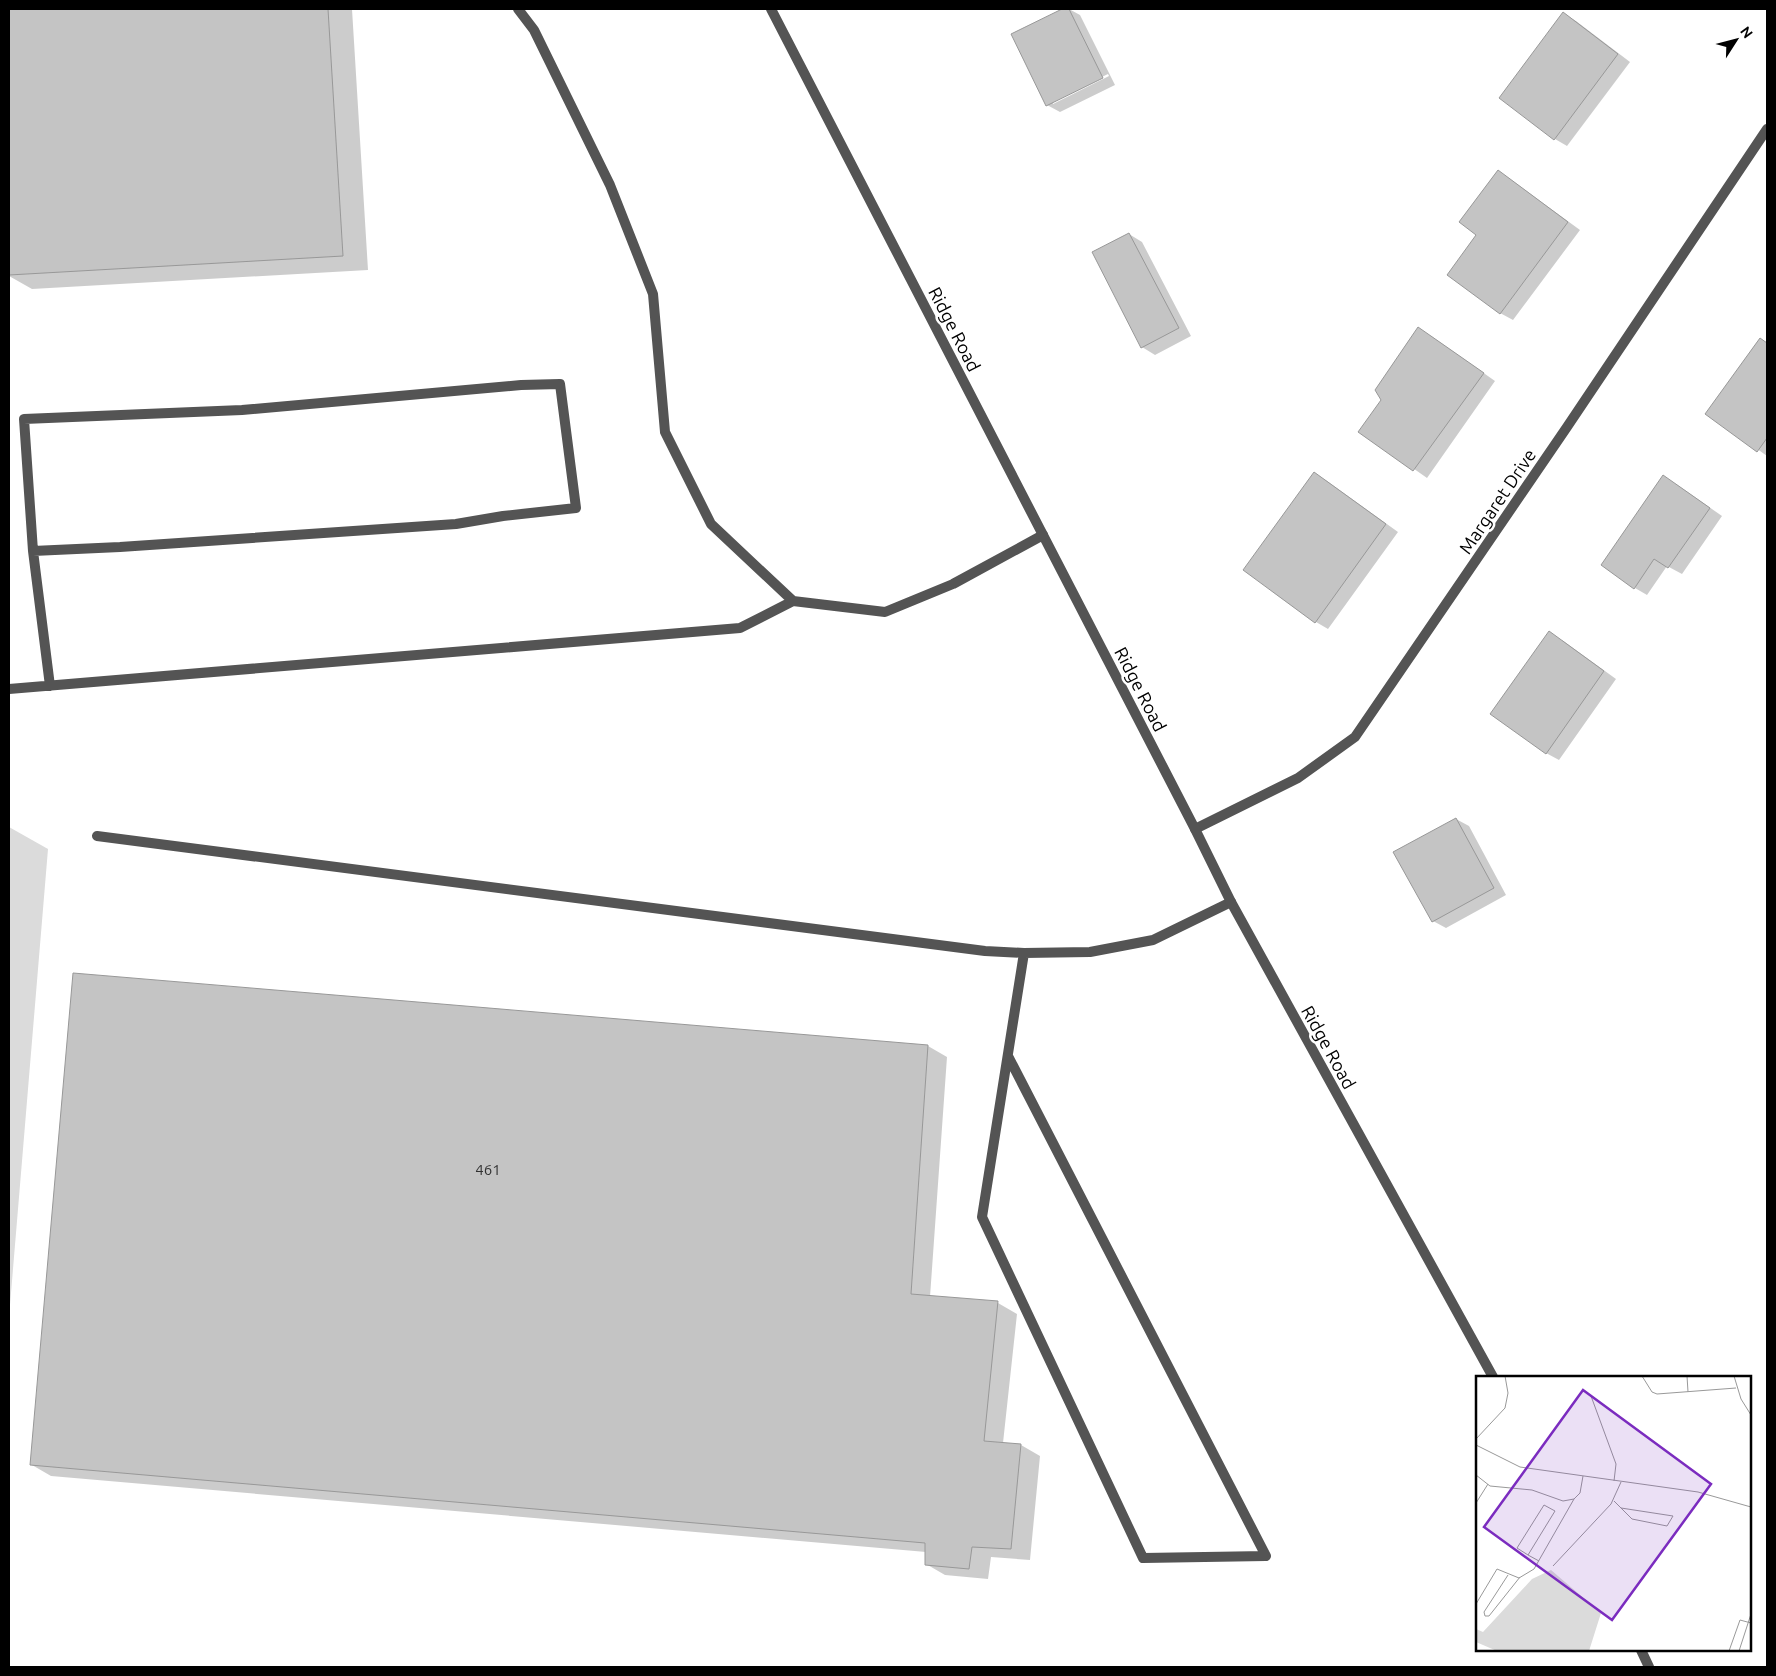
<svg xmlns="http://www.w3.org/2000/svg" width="1776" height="1676" font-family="Ubuntu,sans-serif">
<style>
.green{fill:#dbdbdb}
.shadow{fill:#0003;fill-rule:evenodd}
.building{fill:#c4c4c4;stroke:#989898}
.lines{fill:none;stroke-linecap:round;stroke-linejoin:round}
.service{stroke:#545454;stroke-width:10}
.minor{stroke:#545454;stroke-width:10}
.tertiary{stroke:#545454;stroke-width:10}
.labels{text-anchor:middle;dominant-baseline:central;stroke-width:5;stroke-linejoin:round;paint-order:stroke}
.number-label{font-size:15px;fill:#313131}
.street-label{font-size:18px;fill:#000;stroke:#fff}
.inset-road{fill:none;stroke:#999;stroke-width:1}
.view{fill:#7b2cbf;fill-opacity:0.15;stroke:#7b2cbf;stroke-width:2.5}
.inset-edge{fill:none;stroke:#000;stroke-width:2.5}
</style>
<rect width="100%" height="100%" fill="#fff"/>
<!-- green -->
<path class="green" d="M9,827L48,849L9,1317Z"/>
<!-- shadow -->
<path class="shadow" d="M9,9H352L368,270L32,289L9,276Z
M1065,9H1069L1080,15L1115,85L1060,112L1047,105L1013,34ZM1108,74L1109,76L1053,104V101Z
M1564,14L1576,21L1630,62L1567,146L1555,139Z
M1498,171L1510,179L1580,230L1513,320L1500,313L1477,235Z
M1129,234L1142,242L1191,336L1155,355L1142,347Z
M1431,336L1495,381L1427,478L1360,431Z
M1760,339L1767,344V456L1707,413Z
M1314,473L1327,481L1398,532L1328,629L1316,622Z
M1676,484L1722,516L1682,574L1667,566L1647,595L1635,588Z
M1562,640L1616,679L1559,760L1546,753Z
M1456,819L1469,826L1506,895L1446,928L1433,921Z
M928,1046L947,1057L930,1297L998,1303L1017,1314L1003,1443L1021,1445L1040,1456L1030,1560L991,1557L988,1579L945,1575L926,1564V1552L51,1476L32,1465Z"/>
<!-- building -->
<path class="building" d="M9,9H328L343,256L9,275Z
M1062,9H1069L1103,78L1046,106L1011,34Z
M1563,12L1618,54L1554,140L1499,98Z
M1498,170L1568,222L1500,314L1447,275L1476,235L1459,222Z
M1129,233L1179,328L1141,348L1092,252Z
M1418,327L1484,373L1413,471L1358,432L1381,400L1375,390Z
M1760,338L1767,343V438L1757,452L1705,414Z
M1314,472L1386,524L1315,623L1243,570Z
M1663,475L1710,508L1668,568L1654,559L1634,589L1601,565Z
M1549,631L1604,671L1546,754L1490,714Z
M1456,818L1494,888L1432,922L1393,852Z
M73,973L928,1045L911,1294L998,1301L984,1441L1021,1444L1011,1549L972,1547L969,1569L925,1565V1543L30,1465Z"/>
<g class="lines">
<!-- service -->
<path class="service" d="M518,9L534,30L610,185L653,294L665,432L711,524L793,601L885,612L953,584L1043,535
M33,551L120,547L456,524L503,516L576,508L560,384L521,385L242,410L24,419L33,551L50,686
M9,689L740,628L793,601
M97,836L985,951L1024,953L1090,952L1153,940L1231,902
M1008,1056L1266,1556L1143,1558L982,1217L1024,953"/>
<!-- minor -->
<path class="minor" d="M1195,829L1298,778L1355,737L1567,427L1767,129"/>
<!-- tertiary -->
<path class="tertiary" d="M771,9L1195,829L1231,902L1493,1377
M1641,1650L1649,1667"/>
</g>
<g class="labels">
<!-- number labels -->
<g class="number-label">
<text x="488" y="1169">461</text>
</g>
<!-- street labels -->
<g class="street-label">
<text transform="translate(955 329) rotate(63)">Ridge Road</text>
<text transform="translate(1497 501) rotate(-56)">Margaret Drive</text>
<text transform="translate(1141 689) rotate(63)">Ridge Road</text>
<text transform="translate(1329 1047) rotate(61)">Ridge Road</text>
</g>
</g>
<!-- overview -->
<g transform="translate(1476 1376)">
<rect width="275" height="275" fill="#fff"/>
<path d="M75,194L125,237L113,275H21L0,266V253L7,256L56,203Z" fill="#dbdbdb"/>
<path class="inset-road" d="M166,0L176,16L181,18L260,12M211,0L212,16M258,0L265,23L275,39M115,20L140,88L138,105M0,63L29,32L32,17L29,0M0,69L44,91L222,116L275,131M0,99L14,110L56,114L87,125L98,123L104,117L107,100M138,125L156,143L191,150L197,140L145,132M0,127L12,108M52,179L79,135L68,129L41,172L52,179L63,185M77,190L135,128L145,106M32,199L8,236L9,240H13L44,201M0,228L21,193L43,202L58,193L98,123M253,275L264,244L275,247M263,275L275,238"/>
<path class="view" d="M107,14L235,108L136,244L8,151Z"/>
<rect width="275" height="275" class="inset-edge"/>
</g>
<!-- border -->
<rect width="1776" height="1676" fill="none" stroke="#000000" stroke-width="20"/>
<!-- north arrow -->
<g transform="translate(1736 40) rotate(54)" stroke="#ffffff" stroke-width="4" paint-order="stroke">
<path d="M0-4L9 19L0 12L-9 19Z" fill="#000000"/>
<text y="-8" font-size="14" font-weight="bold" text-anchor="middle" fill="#000000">N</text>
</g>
</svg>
